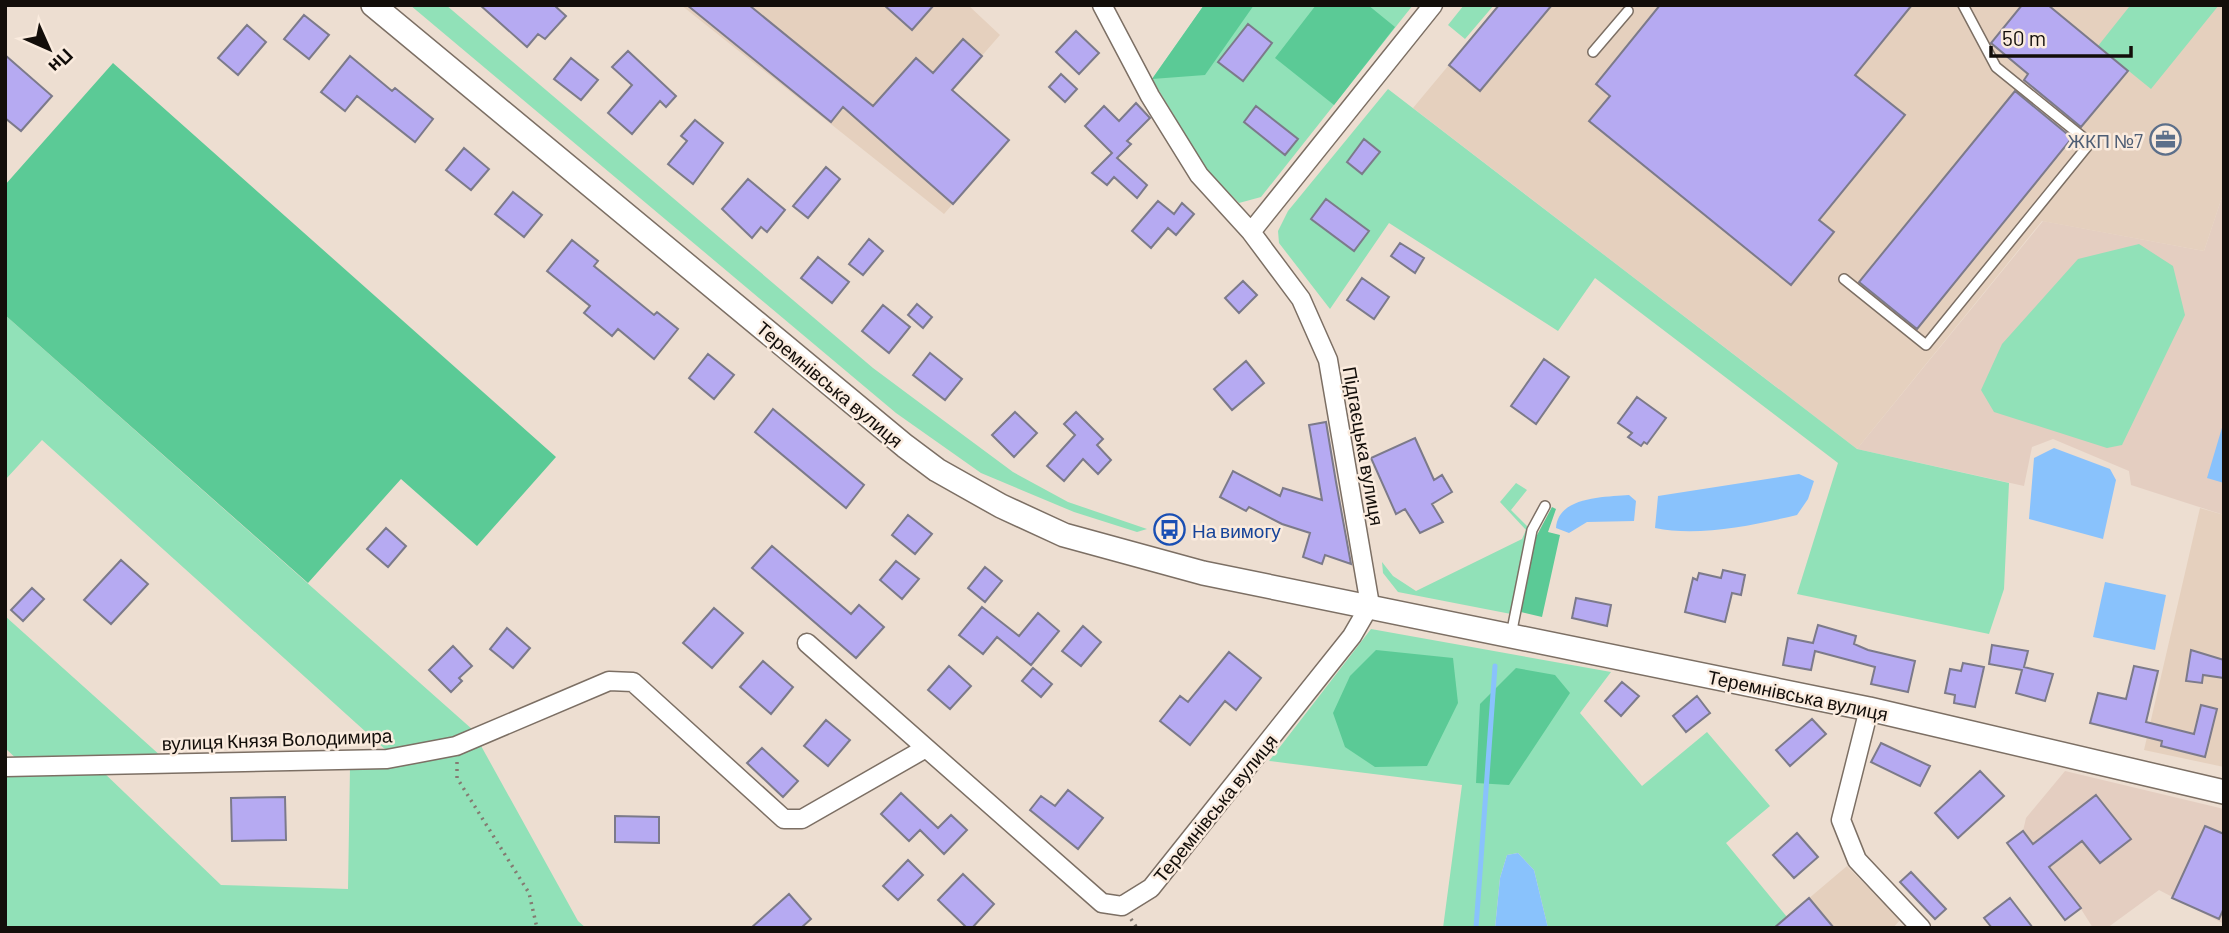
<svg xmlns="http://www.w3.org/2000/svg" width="2229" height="933" font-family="Barlow,sans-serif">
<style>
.commercial{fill:#e4cec1}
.built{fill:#e5d0be}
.green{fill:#91e1b8}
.forest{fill:#5bca96}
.water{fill:#89c2fc}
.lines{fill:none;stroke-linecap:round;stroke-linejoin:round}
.stream{stroke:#89c2fc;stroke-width:5}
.building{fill:#b6aaf2;stroke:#7c7a8a;stroke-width:2}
.service-casing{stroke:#7c6f64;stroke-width:12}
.minor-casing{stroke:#7c6f64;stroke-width:21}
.tertiary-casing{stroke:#7c6f64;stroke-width:26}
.path{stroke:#847a71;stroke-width:3.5;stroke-dasharray:2 5;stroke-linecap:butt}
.service{stroke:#fff;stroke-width:9}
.minor{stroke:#fff;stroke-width:18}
.tertiary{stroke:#fff;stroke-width:23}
.labels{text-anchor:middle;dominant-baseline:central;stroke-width:5;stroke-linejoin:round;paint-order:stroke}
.service-label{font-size:19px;fill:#4e5e75;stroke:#faebde;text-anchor:end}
.street-label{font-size:19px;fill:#130e0a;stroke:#faebde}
.transit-label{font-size:19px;fill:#164399;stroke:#faebde;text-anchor:start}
</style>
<rect width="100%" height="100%" fill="#edded1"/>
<!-- commercial -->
<path class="commercial" d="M2224,191V515L2131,485L2129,471L2053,439L2032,447L2024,486L1857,449L2043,221L2204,251Z
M2065,771L2224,809V924L2159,890L2107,928H2093L2081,909L2065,920L2007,843L2023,831L2026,818Z"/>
<!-- built -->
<path class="built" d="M681,5H968L1000,35L952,90L1009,140L944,214Z
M1499,5H2224V191L2204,251L2042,221L1857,449L1413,108Z
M2200,508L2224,515V767L2144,750Z
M1847,866L1900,920L1893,928H1774Z"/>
<!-- green -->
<path class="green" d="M410,5H446L873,368L924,406L1013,472L1068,502L1147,529L1137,532L1074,512L981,473L896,413Z
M1204,5H1413L1261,197L1239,203L1206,169L1152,79Z
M1464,5H1494L1465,39L1448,25Z
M2127,5H2219L2151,89L2098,46L2129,7Z
M1388,89L1857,449L2009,483L2004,589L1989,634L1797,594L1838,463L1595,278L1558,331L1389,223L1330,309L1279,243L1278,231L1288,211Z
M2139,244L2173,266L2185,315L2122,445L2107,448L1994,412L1981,390L2002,344L2078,259Z
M5,315L473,730L454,739L387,751L42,440L5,480Z
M1516,483L1527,490L1511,510L1530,529L1511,614L1398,592L1383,573L1382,562L1393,576L1416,591L1522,539L1526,530L1500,502Z
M5,616L162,757L20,762L5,748Z
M1371,629L1611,672L1580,713L1642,786L1707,732L1770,806L1726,843L1787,917L1774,928H1548L1534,870L1518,853L1507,855L1500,878L1495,928H1443L1462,785L1269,761Z
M480,744L578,921L586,928H5V774L101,770L221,885L348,889L350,767Z"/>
<!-- forest -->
<path class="forest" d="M1204,5H1254L1205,75L1152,79Z
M1316,5H1368L1395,27L1334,105L1275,58Z
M113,63L556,457L477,546L401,479L308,583L5,315V185Z
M1552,507L1556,509L1548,532L1560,535L1542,617L1521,612L1536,537Z
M1376,650L1453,658L1458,703L1427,766L1375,767L1345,747L1333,713L1350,676Z
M1516,668L1555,675L1570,693L1509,785L1476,783L1480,704Z"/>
<!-- water -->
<path class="water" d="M2224,421V483L2207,478Z
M2054,448L2110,469L2116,480L2103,539L2029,519L2034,458Z
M1799,474L1814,481L1808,499L1797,515C1754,525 1699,537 1655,528L1658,496Z
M1629,495L1636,501L1634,521L1587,522L1569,533L1556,528C1558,496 1606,497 1629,495Z
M2105,582L2166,595L2155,650L2093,637Z
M1518,853L1534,870L1548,928H1495L1500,878L1507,855Z"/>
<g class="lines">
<!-- stream -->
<path class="stream" d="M1476,928L1495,666"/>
</g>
<!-- building -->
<path class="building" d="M480,5H554L566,16L545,39L538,34L527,47Z
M687,5H749L873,106L916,58L933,73L963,39L982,56L952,90L1009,140L953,204L843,107L831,122Z
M884,5H934L912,30Z
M1499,5H1552L1480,91L1449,65Z
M1660,5H1912L1855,75L1905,115L1819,220L1834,232L1791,285L1589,121L1610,96L1596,84Z
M2022,5H2048L2128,71L2081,127L2024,80L2028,74L1991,43Z
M304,15L329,35L309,59L284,39Z
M1248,24L1272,43L1243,81L1218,62Z
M247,25L266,42L238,75L218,58Z
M1076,31L1099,53L1079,74L1056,52Z
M628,51L676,96L666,107L660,101L632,134L608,113L632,85L612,67Z
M5,55L52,96L21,131L5,118Z
M350,56L392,91L395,88L433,119L415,142L357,96L345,111L321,92Z
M571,58L598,80L581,100L554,79Z
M1061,74L1077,89L1065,102L1049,87Z
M2015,91L2072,138L1917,329L1859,282Z
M1136,103L1150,118L1127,141L1131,144L1117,158L1147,185L1137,198L1114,177L1107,185L1092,173L1112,153L1085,126L1104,106L1119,121Z
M1256,106L1298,139L1285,155L1244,122Z
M695,120L723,143L693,184L668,164L687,141L681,136Z
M1364,139L1380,152L1362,174L1347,162Z
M464,148L489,169L471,190L446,170Z
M826,167L840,179L808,218L793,206Z
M748,179L785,210L767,232L761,227L752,238L722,209Z
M513,192L542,215L524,237L495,214Z
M1326,199L1369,231L1354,251L1311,219Z
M1158,201L1174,214L1182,203L1194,214L1176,235L1168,228L1151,248L1132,231Z
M869,239L883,251L863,275L849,264Z
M572,240L598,261L594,266L654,315L657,312L678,329L654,359L618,329L612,336L584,313L590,306L547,271Z
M1400,243L1424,258L1415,273L1391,256Z
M818,257L849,282L832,303L801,278Z
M1362,278L1389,297L1374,319L1347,300Z
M1243,281L1257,295L1239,313L1225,298Z
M917,304L932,317L923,328L908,315Z
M883,305L910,327L889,353L862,331Z
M930,353L962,379L945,400L913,375Z
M708,354L734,375L714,399L689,378Z
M1544,359L1569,377L1536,424L1511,406Z
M1246,361L1264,383L1232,410L1214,389Z
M1637,397L1666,418L1647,444L1644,442L1641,446L1628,437L1632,433L1618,423Z
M773,409L864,485L846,508L755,432Z
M1015,412L1037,433L1014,457L992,435Z
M1076,412L1103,439L1097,445L1111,460L1098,474L1083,459L1064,481L1047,466L1075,435L1064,424Z
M1326,422L1336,482L1351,564L1325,555L1322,564L1303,557L1310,533L1282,524L1249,507L1246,511L1220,497L1233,471L1280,496L1283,488L1322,500L1309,425Z
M1415,438L1434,480L1442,475L1452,492L1432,504L1443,522L1420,533L1405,509L1396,514L1371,458Z
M908,515L932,534L915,554L892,535Z
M386,528L406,546L388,567L367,549Z
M772,546L851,614L859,605L884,627L856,658L752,568Z
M121,560L148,584L111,624L84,600Z
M896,561L919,579L902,599L880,580Z
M985,567L1002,581L985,602L968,588Z
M1723,570L1745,575L1741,595L1732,593L1725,622L1685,612L1693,578L1697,580L1699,573L1721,578Z
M32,588L44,599L23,621L11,610Z
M1576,598L1611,605L1607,626L1572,618Z
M982,607L1019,636L1038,613L1059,631L1031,665L997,637L983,654L959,635Z
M714,608L743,633L712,668L683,643Z
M1818,625L1856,636L1854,644L1868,650L1915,661L1908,692L1871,684L1875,667L1815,651L1811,670L1783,665L1788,638L1813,643Z
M1083,626L1101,642L1081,666L1062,651Z
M507,628L530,648L513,668L490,649Z
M1992,645L2028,651L2024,667L2053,674L2045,701L2016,693L2022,670L1989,664Z
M453,646L472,666L459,678L462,681L451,692L429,670Z
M2191,650L2224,660V678L2203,675L2202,683L2186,681Z
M1229,652L1261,678L1236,710L1225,701L1190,745L1160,721L1180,696L1188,702Z
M763,661L793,687L771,714L740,687Z
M1963,663L1984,667L1975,707L1954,703L1955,695L1945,693L1950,669L1961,671Z
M949,666L971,686L950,709L928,690Z
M2134,666L2158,671L2146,722L2194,734L2201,705L2217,709L2205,757L2161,746L2162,741L2090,723L2098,693L2126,699Z
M1033,668L1052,684L1041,697L1022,681Z
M1622,682L1639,696L1621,716L1605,701Z
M1697,696L1710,713L1686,732L1673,716Z
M1812,719L1826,734L1790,766L1776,750Z
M826,720L850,740L828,766L804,746Z
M1881,743L1930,766L1920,786L1871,762Z
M762,748L798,781L783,797L747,763Z
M1980,771L2004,796L1958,838L1935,813Z
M1068,790L1103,818L1078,849L1030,810L1041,796L1055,806Z
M901,793L938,828L951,815L967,830L944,854L920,830L909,841L881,814Z
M2096,795L2131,839L2100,863L2082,841L2049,867L2081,908L2065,920L2007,843L2023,831L2033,844Z
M285,797L286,840L232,841L231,798Z
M615,816L659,817V843L615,842Z
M2205,826L2224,834V908L2219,919L2172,898Z
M1797,833L1818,857L1794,878L1773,855Z
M908,860L923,875L898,900L883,886Z
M1911,872L1946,909L1935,919L1900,882Z
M963,874L994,904L972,928H967L938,900Z
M789,894L811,919L801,928H751Z
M1809,898L1834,928H1774Z
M2010,898L2033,928H1992L1984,918Z"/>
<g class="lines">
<defs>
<path id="service" d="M1593,52L1628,11
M1844,279L1926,345L2090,143L1996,67L1963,5
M1511,635L1532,530L1545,506"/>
<path id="minor" d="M1251,232L1433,5
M807,643L1102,903L1122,906L1151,888L1352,636L1370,605L1328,360L1301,299L1251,232L1199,175L1150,96L1102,5
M1869,709L1841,820L1857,860L1921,928
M5,767L387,759L456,746L609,681L633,682L784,819H802L926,748"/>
<path id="tertiary" d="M373,5L905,446L937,470L1001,506L1064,535L1203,573L1869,709L2224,792"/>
</defs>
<!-- service casing -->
<use href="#service" class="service-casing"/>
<!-- minor casing -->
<use href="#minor" class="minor-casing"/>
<!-- tertiary casing -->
<use href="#tertiary" class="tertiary-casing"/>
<!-- path -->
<path class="path" d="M457,762V778L529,893L537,928
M1131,919L1137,928"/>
<!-- service -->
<use href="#service" class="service"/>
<!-- minor -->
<use href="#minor" class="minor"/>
<!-- tertiary -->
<use href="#tertiary" class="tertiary"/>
</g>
<!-- icons -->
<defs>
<symbol id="office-ring" viewBox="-11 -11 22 22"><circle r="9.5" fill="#faebde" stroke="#5c6f8a" stroke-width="1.5"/><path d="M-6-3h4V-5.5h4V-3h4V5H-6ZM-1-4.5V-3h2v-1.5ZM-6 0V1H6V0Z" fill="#5c6f8a"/></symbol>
<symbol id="bus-ring" viewBox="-11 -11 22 22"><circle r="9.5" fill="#faebde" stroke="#1a4fb4" stroke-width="1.5"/><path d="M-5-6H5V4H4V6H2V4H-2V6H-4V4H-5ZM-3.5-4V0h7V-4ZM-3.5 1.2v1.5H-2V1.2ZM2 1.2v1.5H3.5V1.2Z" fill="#1a4fb4"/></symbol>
</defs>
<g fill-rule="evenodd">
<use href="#office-ring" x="2148" y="122" width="35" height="35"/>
<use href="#bus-ring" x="1152" y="512" width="35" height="35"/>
</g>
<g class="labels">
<!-- service labels -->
<g class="service-label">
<text x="2143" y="140">ЖКП №7</text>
</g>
<!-- street labels -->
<g class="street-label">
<text transform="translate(830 384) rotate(40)">Теремнівська вулиця</text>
<text transform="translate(1364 446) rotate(80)">Підгаєцька вулиця</text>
<text transform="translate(1798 695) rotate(12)">Теремнівська вулиця</text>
<text transform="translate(277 739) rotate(-2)">вулиця Князя Володимира</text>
<text transform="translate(1215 808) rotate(-51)">Теремнівська вулиця</text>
</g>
<!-- transit labels -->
<g class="transit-label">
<text x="1192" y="530">На вимогу</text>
</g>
</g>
<!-- border -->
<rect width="2229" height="933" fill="none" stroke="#130e0a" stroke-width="14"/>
<!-- north arrow -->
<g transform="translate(49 49) rotate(135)" stroke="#faebde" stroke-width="5" paint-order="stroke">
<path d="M0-5L12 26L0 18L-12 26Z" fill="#130e0a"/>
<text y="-10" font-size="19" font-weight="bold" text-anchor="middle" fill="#130e0a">Пн</text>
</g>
<!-- scale -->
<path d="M1991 46v10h140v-10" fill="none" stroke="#130e0a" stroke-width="3.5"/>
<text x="2002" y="46" font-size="21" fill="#130e0a" stroke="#faebde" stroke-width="5" paint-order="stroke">50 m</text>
</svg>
